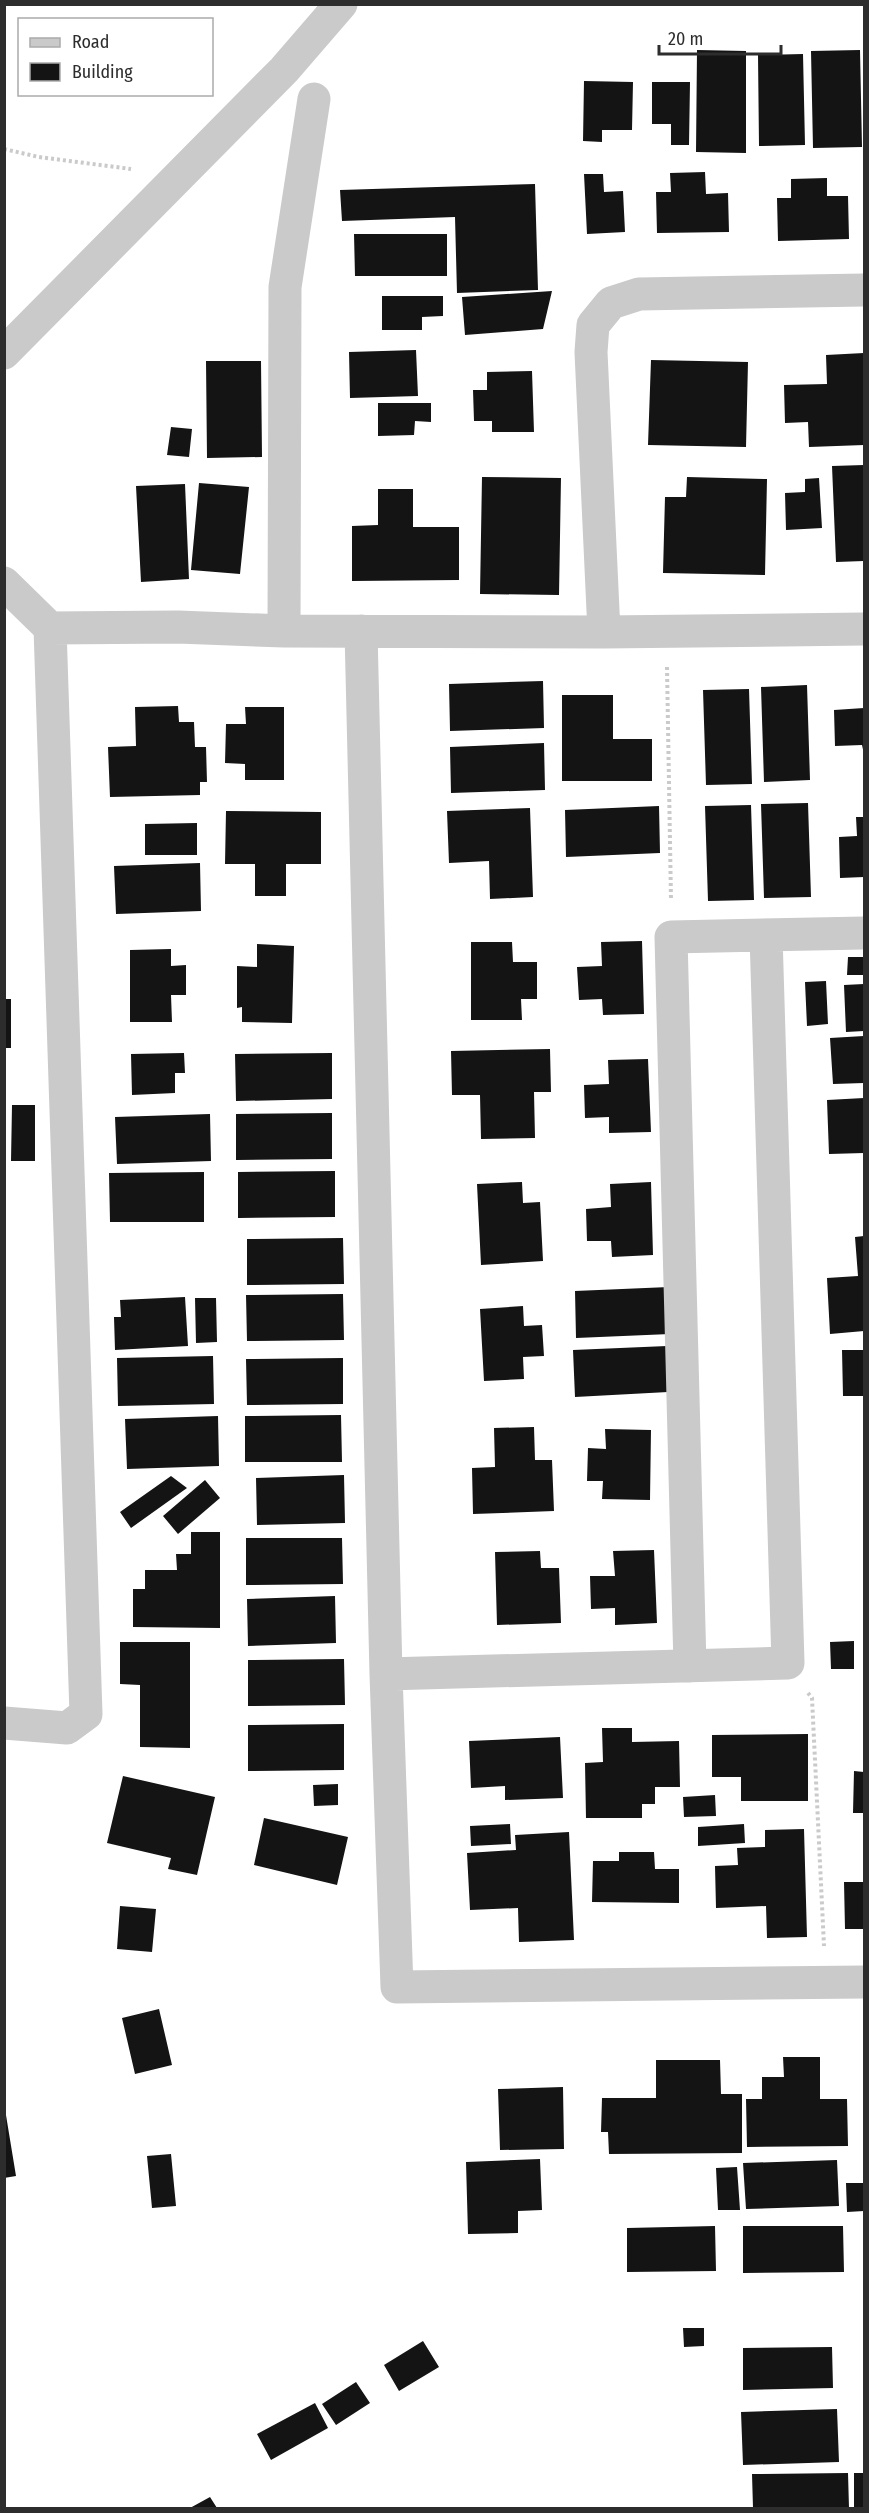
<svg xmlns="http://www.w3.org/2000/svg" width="869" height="2513" font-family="'Fira Sans Condensed',sans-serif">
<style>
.building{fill:#141414}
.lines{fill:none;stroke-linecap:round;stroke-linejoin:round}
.path{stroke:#cacaca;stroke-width:4;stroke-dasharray:3 3;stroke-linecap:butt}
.minor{stroke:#cacaca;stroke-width:33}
</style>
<rect width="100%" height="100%" fill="#fff"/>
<!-- building -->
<path class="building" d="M697,50L746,51V153L696,152Z
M860,50L862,147L813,148L811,51Z
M803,54L805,145L759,146L758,55Z
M584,81L633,82L632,130H602V142L583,141Z
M652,82H690L689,145H671V124H652Z
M705,172L706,194L728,193L729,232L657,233L656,192H671L670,173Z
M584,174H603L604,192L623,191L625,232L587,234Z
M827,178V196H848L849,239L778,241L777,198H791V179Z
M535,184L538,290L457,293L455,217L342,221L340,190Z
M354,234H447V276H355Z
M552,291L543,329L465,335L462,297Z
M382,296H443V316L422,317V330H382Z
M416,350L418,396L350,398L349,352Z
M864,353V445L809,447L808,422L785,423L784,385L827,384L826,355Z
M651,360L748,362L746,447L648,445Z
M206,361H261L262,457L207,458Z
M532,371L534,432H492V421H474L473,390H487V372Z
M378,403H431V422L415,421L414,435L378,436Z
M171,427L192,429L189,457L167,455Z
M864,465V561L836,562L832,466Z
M482,477L561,478L559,595L480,594Z
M687,477L767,479L765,575L663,573L665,497H686Z
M819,478L822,528L786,530L785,493L805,492V479Z
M199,483L249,487L240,574L191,570Z
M185,484L189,579L141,582L136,486Z
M378,489H413V527H459V580L352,581V526L378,525Z
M543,681L544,728L450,731L449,684Z
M807,685L810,780L764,782L761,687Z
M749,689L752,784L706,785L703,690Z
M562,695H613V739H652V781H562Z
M178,706L179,722H194L195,747H206L207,782H200V795L110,797L108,747L136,746L135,707Z
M245,707H284V780H245V764L225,763L226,724H246Z
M864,708V754L862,745L835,746L834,710Z
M544,743L545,790L451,793L450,747Z
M808,803L811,897L764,898L761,804Z
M751,805L754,900L708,901L705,806Z
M659,806L660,853L566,857L565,810Z
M530,808L533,897L490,899L489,861L449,863L447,811Z
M226,811L321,812V864H286V896H255V864H225Z
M856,817H864V877L840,878L839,837L857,836Z
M197,823V855H145V824Z
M200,863L201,911L116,914L114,866Z
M642,941L644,1014L603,1015L602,999L579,1000L577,967L602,966L601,942Z
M471,942H512L513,962H537V999H521L522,1020H471Z
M257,944L294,946L292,1023L242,1022V1007L237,1008V966L257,967Z
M171,949V966L186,965V995H171L172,1022H130V950Z
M848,957H864V975H847Z
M826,981L828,1024L807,1026L805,982Z
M864,984V1031L846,1032L844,985Z
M4,999H11V1048H4Z
M864,1036V1083L833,1084L830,1038Z
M550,1049L551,1092H534L535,1138L481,1139L480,1095H452L451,1051Z
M184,1053L185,1073H175V1093L132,1095L131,1054Z
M332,1053V1099L236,1101L235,1054Z
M648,1059L651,1132L609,1133V1117L585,1118L584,1085L609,1084L608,1060Z
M864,1098V1153L829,1154L827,1100Z
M12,1105H35V1161H11Z
M332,1113V1159L236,1160V1114Z
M210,1114L211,1161L117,1164L115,1117Z
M335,1171V1217L238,1218V1172Z
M204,1172V1222H110L109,1173Z
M522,1182L523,1203L540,1202L543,1261L481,1265L477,1184Z
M651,1182L653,1255L612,1257L611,1241H587L586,1209L611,1207L610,1184Z
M864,1236V1331L830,1334L827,1278L858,1276L855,1237Z
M343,1238L344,1284L247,1285V1239Z
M669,1287L670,1334L576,1338L575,1291Z
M343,1294L344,1340L247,1341L246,1295Z
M185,1297L188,1346L115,1350L114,1317H121L120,1300Z
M195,1298H216L217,1342L196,1343Z
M523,1306L524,1326L542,1325L544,1356L523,1357L524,1379L484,1381L480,1309Z
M667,1346L668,1392L575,1397L573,1350Z
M842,1350H864V1396H843Z
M213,1356L214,1404L118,1406L117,1358Z
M343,1358V1404L247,1405L246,1359Z
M341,1415L342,1462H245V1416Z
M218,1416L219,1466L127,1469L125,1419Z
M534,1427L535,1460H552L554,1511L473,1514L472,1468L495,1467L494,1428Z
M605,1429L651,1430L650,1500L602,1499L603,1481H587L588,1448L606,1449Z
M344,1475L345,1523L257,1525L256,1478Z
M171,1476L187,1488L131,1528L120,1512Z
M205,1480L220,1498L178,1534L163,1516Z
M191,1532H220V1628L133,1627V1589H145V1570H177L176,1554H191Z
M246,1538H342L343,1584L246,1585Z
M654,1550L657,1623L615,1625V1608L591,1609L590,1576H615L613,1551Z
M540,1551L541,1568H559L561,1623L497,1625L495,1552Z
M335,1596L336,1643L248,1646L247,1599Z
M854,1641V1669H831L830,1642Z
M120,1642H190V1748L140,1747V1685L120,1684Z
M344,1659L345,1705L248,1706V1660Z
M344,1724V1770L248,1771V1725Z
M602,1728H632V1742L679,1741L680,1787H655V1804H642V1818H586L585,1763L603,1762Z
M808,1734V1801H741V1777H712V1735Z
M560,1737L563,1798L505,1800V1786L471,1788L469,1741Z
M854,1771L864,1772V1813H853Z
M123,1776L215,1797L197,1875L168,1869L171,1858L107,1843Z
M338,1784V1805L314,1806L313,1785Z
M715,1795L716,1816L684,1817L683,1797Z
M264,1818L348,1837L337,1885L254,1865Z
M510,1824L511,1844L471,1846L470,1826Z
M744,1824L745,1843L698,1846V1827Z
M804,1829L807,1937L767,1938L766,1906L716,1908L715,1866L738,1865L737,1848L765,1847V1830Z
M569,1832L574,1940L519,1942L518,1908L470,1910L467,1853L516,1850L515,1835Z
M619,1852H654L655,1869H679V1903L592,1902L593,1861H619Z
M844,1882H864V1929H845Z
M120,1906L156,1909L152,1952L117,1949Z
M159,2009L172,2065L135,2074L122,2018Z
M783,2057H820V2099H847L848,2146L747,2147L746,2099H762V2077H784Z
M656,2060H720L721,2094H742V2153L609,2154L608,2132H601L602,2098H656Z
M563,2087L564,2149L500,2150L498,2089Z
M4,2103L16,2176L4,2178Z
M171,2154L176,2206L152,2208L147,2156Z
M540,2159L542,2210L518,2211V2233L468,2234L466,2162Z
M837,2160L839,2206L746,2209L743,2163Z
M737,2167L740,2210H718L716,2168Z
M846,2183H864V2211L847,2212Z
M715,2226L716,2271L627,2272V2228Z
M743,2226H843L844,2272L743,2273Z
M683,2328H704V2346L684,2347Z
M423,2341L439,2367L399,2391L384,2365Z
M832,2347L833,2388L743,2390V2348Z
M356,2382L370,2403L336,2425L322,2404Z
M315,2403L328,2428L271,2460L257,2434Z
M837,2409L839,2462L743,2465L741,2412Z
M848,2473L849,2508H753L752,2474Z
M854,2473H864V2508H854Z
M210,2497L217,2508H190Z"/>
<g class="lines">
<!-- path -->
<path class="path" d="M4,149L39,157L131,169
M667,667L671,900
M808,1693L812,1698L824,1946"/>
<!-- minor -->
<path class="minor" d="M4,353L284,70L341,4
M4,583L50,628
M284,631L285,287L314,99
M361,631L386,1674L397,1987L864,1982
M604,632L591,352L593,325L611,303L639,294L864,290
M690,1666L671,937L864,933
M386,1674L788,1663L766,935
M4,1723L67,1728L86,1714L50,628L178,627L284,631L604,632L864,629"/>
</g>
<!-- border -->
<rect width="869" height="2513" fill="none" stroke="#2d2d2d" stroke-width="12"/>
<!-- legend -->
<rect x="18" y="18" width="195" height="78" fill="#ffffff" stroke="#ababab" stroke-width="1.5"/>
<rect x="30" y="38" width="30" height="9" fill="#cacaca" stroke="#ababab" stroke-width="1.5"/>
<text x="72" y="48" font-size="18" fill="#2d2d2d">Road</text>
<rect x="30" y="63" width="30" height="18" fill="#141414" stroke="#ababab" stroke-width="1.5"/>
<text x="72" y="78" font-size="18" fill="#2d2d2d">Building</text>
<!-- scale -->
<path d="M659 45v9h122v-9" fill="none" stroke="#2d2d2d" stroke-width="3"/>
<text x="668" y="45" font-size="18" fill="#2d2d2d" stroke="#ffffff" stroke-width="4.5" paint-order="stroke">20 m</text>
</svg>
